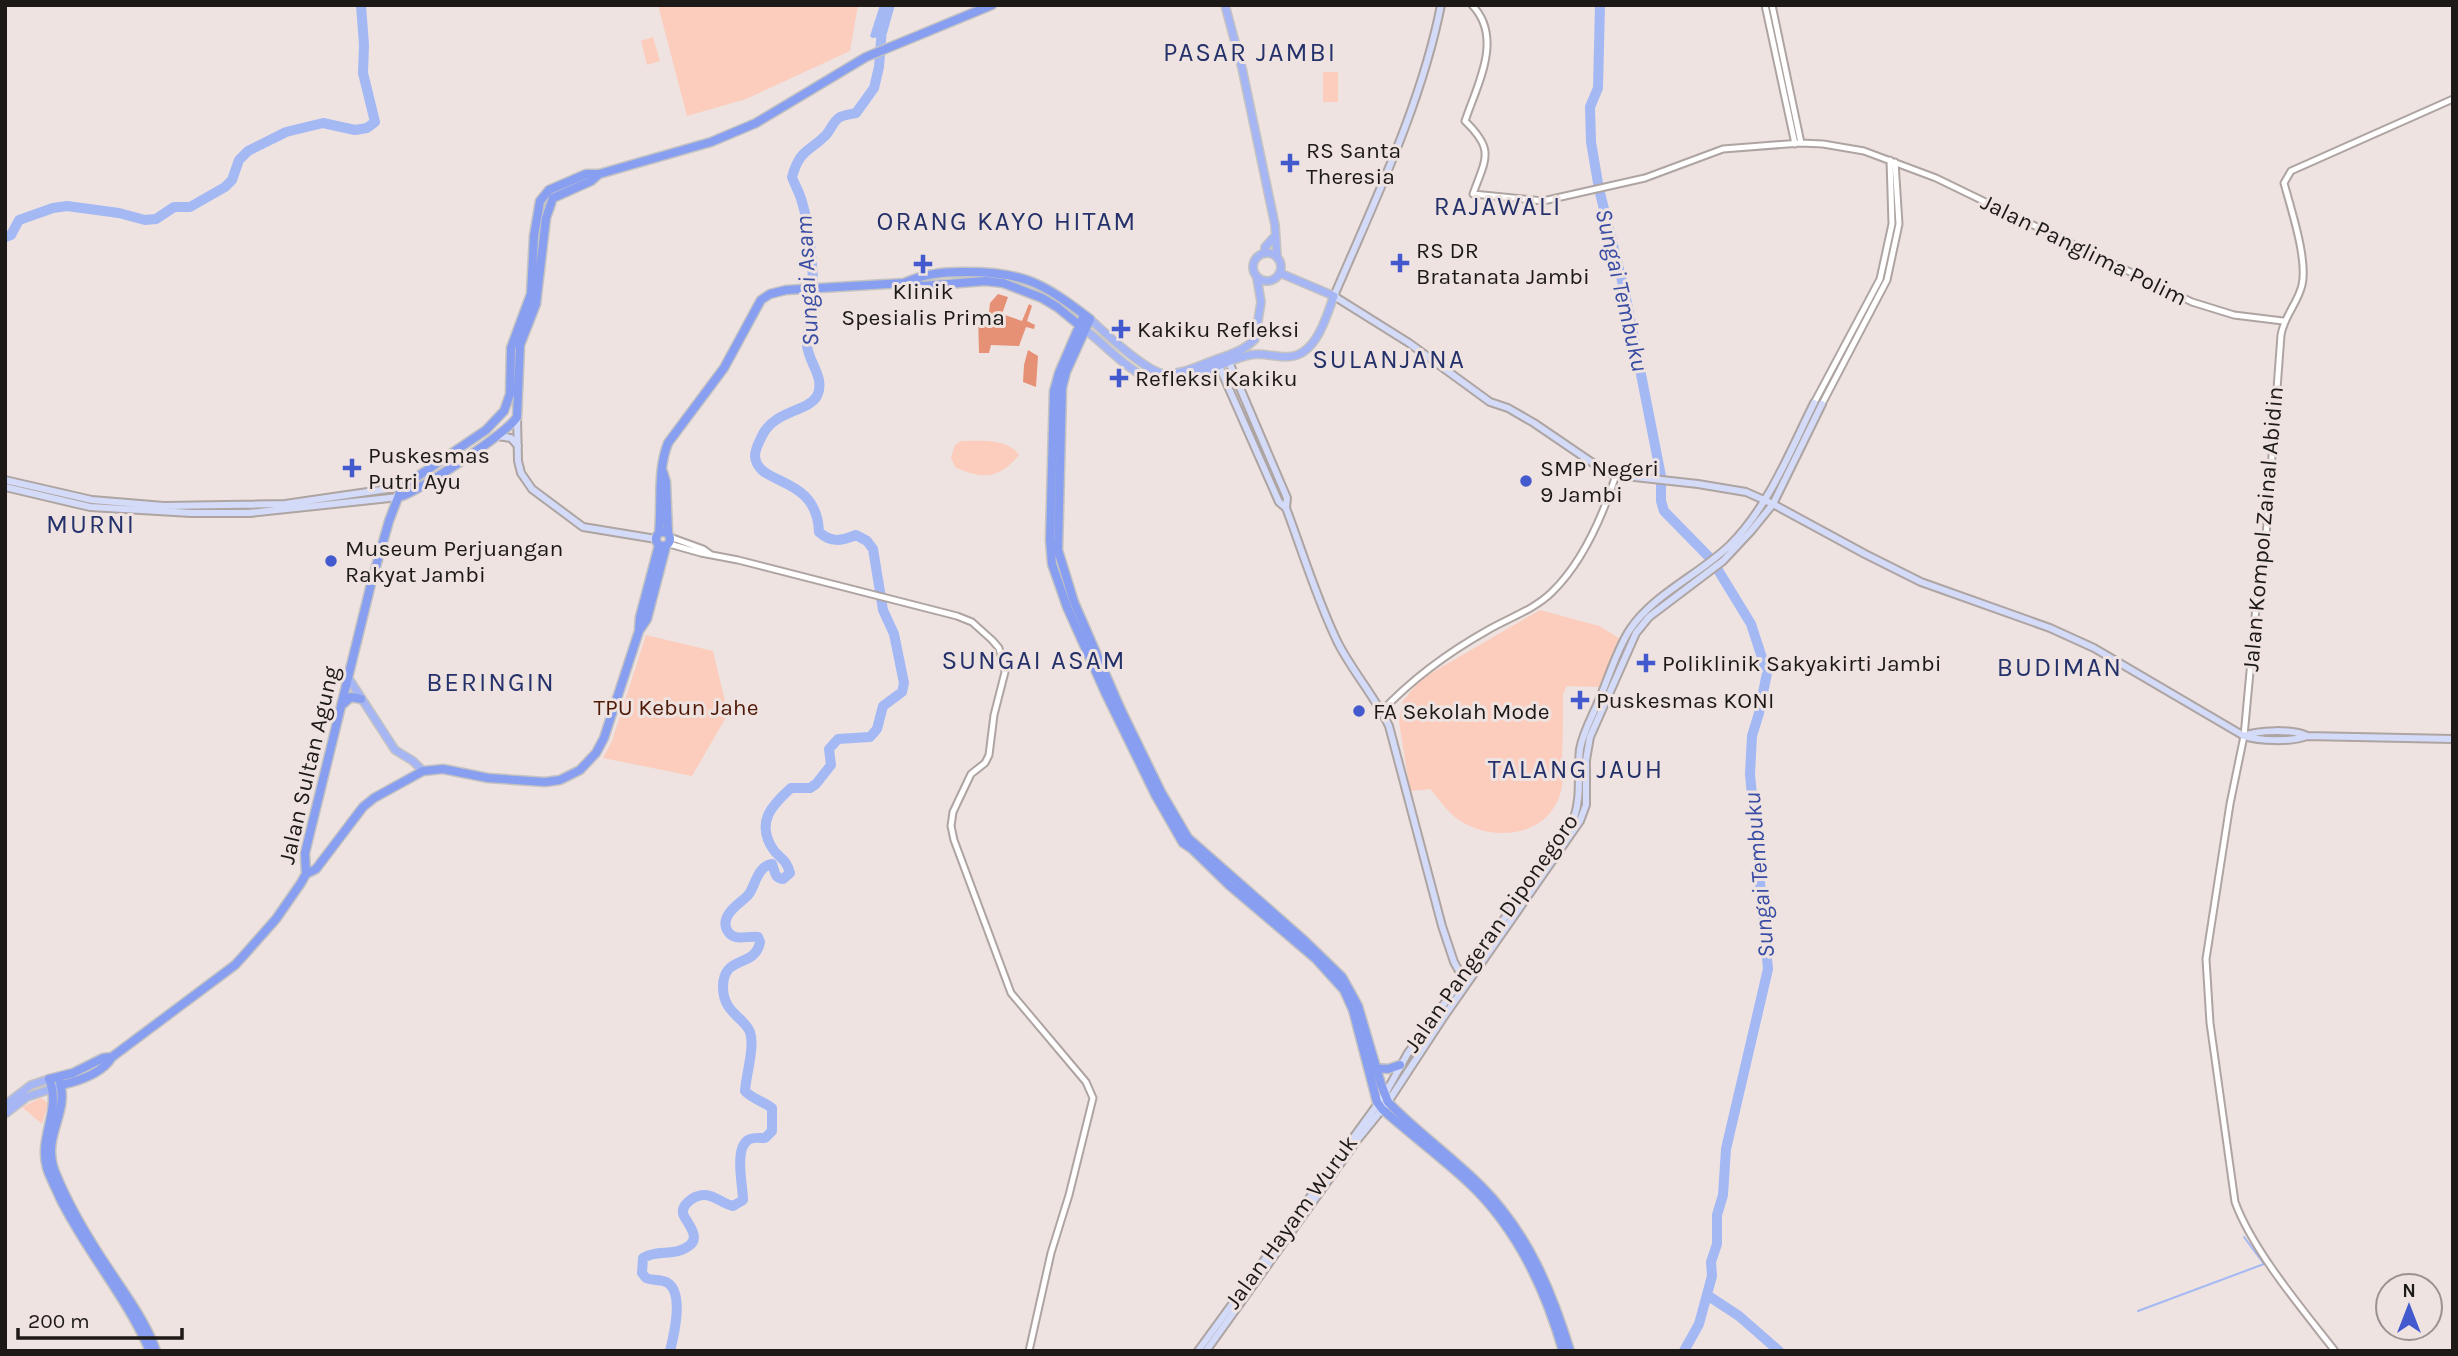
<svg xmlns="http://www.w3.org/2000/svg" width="2458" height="1356" font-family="Karla,sans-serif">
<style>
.green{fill:#fcccbd}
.forest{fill:#e69075}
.water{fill:#a4b8f4}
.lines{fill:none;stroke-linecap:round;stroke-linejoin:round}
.stream{stroke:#a4b8f4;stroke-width:2}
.river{stroke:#a4b8f4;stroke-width:10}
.tertiary-casing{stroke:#aea4a1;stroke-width:9}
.secondary-casing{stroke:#aea4a1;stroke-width:10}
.primary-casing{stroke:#c4c3c3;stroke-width:10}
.trunk-casing{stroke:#c4c3c3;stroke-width:11}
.tertiary{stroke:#fff;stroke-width:5}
.secondary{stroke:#d3dbf9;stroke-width:6}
.primary{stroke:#a6b6f4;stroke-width:7}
.trunk{stroke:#889ef0;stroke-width:8}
.poi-dot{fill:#435ace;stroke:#eee3e0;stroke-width:2.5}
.labels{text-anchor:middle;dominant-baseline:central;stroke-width:6;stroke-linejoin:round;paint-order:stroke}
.poi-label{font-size:23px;fill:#1c1917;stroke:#eee3e0;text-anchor:start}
.street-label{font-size:23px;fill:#1c1917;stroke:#eee3e0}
.park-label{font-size:23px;fill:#501a08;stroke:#eee3e0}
.water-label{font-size:24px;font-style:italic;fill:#394ca3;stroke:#eee3e0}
.quarter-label{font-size:26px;letter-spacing:2px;fill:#24316a;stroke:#eee3e0}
</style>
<rect width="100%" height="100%" fill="#eee3e0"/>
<!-- green -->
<path class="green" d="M658,5H858L850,51L746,99L687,116Z
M653,37L660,61L647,65L641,41Z
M1323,72H1338V102H1323Z
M961,441C980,441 1007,438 1019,455C999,479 983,480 955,467L951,458L955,445Z
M1540,610L1599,626L1619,638L1599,687L1567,686L1563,694C1563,716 1563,737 1562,759C1562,769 1564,781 1561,791C1549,837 1494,843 1459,820C1448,813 1439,799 1430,789L1410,791L1399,721L1403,701L1421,679Z
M646,635L713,651L728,714L692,776L603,758L612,741Z
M41,1098L48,1103L42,1124L22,1107Z"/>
<!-- forest -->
<path class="forest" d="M998,294L1008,297L1002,314L1022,321L1029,304L1032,306L1027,321L1035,325L1034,329L1026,327L1019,346L991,345L989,353H979L978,314L989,312L990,303Z
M1028,350L1038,356L1036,387L1023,382L1024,365Z"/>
<!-- water -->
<path class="water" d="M880,5H895L887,33L881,37L872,38L870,36Z"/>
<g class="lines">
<!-- stream -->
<path class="stream" d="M2138,1311L2264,1264L2244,1237"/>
<!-- river -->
<path class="river" d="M1600,5L1598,88L1590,107L1591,142L1599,189L1625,293L1661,476V501L1664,511L1708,556
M5,237L11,235L19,220L53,208L67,206L119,213L145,220L156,219L174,207H190L225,187L232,180L239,160L248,151L286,132L323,123L355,130L367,128L375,122L363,73L364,45L361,5
M1707,1295L1739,1316L1779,1351
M670,1351C674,1335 684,1294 668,1283C662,1279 653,1281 646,1278L642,1273L643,1258C657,1249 676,1257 690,1245C700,1237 688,1224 684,1216C679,1206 693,1196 703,1195C714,1194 722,1204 733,1206L743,1200C743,1186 734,1149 748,1140C752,1137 760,1138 765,1138L772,1131V1108C764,1102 751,1098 745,1091C746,1075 755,1047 750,1032C744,1017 723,1013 723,987C723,954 755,969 760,942L758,937C748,935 734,943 727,930C719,914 743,902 749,894C756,883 758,866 772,864C775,871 774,878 783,879L790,873C786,857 778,859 771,846C757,821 772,805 791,788H810L816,784L831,765L829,749L838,739L870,737L877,729L883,706L902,692L904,683L894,634L883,610L873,549L867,541L856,535C841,541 831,543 819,532C817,474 757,487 755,456C755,449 759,442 762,436C774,410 808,412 817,396C826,378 808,362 807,345C806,331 813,317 813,303C814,276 810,227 802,202C800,193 795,186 792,177C800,149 808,153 826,135C831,130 833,121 840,117C844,115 851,114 856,113L874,88L879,67L882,27L887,5
M1684,1351L1699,1324L1712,1276L1711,1262L1717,1244V1215L1723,1195L1726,1149L1768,969L1750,774L1752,736L1759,713L1767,673L1751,624L1718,570"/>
<defs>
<path id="tertiary" d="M1472,5C1504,38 1477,85 1465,121C1495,150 1486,158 1473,194L1543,201L1645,178L1723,149L1801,143L1823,144L1864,151L1936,178L2192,302L2234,315L2283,321
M1765,5L1795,144
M1772,5L1801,143
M1814,403L1880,279L1892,224L1890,160
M1822,404L1887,280L1899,224L1895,162
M670,537L703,549L710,554
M669,544L701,553L738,560L957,616L972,622L992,640L999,648L1005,672L994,715L989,755L985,763L971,774L953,812L951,826L954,840L1011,993L1086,1082L1093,1098L1069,1195L1051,1253L1029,1351
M1382,711C1413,678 1449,652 1488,630C1509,618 1535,609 1552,592C1583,562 1603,515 1616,475
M2335,1351C2303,1310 2253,1251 2235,1202L2210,1023L2206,959L2230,804L2244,736L2258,586L2265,550L2281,335C2284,316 2298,303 2302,285C2308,260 2291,209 2284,183L2291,171L2453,99"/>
<path id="secondary" d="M1441,5C1421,106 1374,202 1334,296L1409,343L1490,402L1508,408L1534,423L1603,470L1616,475L1698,484L1746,492L1773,504L1865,554L1921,582L2050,628L2094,648L2244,736C2258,741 2293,742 2307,736L2453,739
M1229,362L1287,498L1286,508
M1219,366L1279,502L1286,508C1303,553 1317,600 1338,643C1353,672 1375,697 1389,726L1442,926L1454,962L1463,978
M517,417L518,461L521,473L532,489L583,527L656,539
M498,436L511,438L518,446
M5,480L92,500L164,506L285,504L402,487
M5,487L90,507L191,513H250L399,497
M2244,736C2257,730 2294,729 2307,736
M1198,1351L1385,1094L1408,1053L1463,978L1574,818C1582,795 1577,773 1580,749C1583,732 1593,715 1599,700C1609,677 1616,652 1629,631C1653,594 1699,575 1730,545C1769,506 1790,451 1814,403
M1206,1351L1358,1139L1388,1102L1443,1018L1580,821L1586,805V760L1590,737L1636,633L1649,617L1723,561L1751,531L1773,504L1822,404"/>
<path id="primary" d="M1225,5L1242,68L1275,225L1277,256
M1253 267a14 14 0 1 1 28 0a14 14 0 1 1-28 0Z
M1265,253V247L1275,236
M1090,319C1105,333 1146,372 1165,374C1180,375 1198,366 1212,361C1228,355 1244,351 1255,339L1261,302L1257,278
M1083,328C1102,342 1125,368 1147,378C1180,392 1218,361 1250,355C1267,351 1287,363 1303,352C1320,341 1327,314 1334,296L1280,273
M349,679L395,750L413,761L423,771
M5,1105L31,1085L49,1079
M5,1114L27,1097L57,1087"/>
<path id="trunk" d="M904,283C924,274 941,272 962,272C1023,271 1043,283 1090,319L1066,372L1062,388L1058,550L1074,602L1121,710L1161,792L1188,838L1305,941L1342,977L1358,1006L1381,1084L1388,1102C1417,1132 1451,1156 1481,1186C1527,1232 1551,1289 1570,1351
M1084,315L1059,373L1054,391L1050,540L1052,564L1067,607L1106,694L1156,796L1183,843L1192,849L1229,885L1316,959L1344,990L1353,1010L1377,1102L1382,1109C1410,1134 1441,1157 1469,1183C1517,1228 1545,1288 1563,1351
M663,472L666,482L668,533
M399,497C419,491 506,434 517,417L520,345L536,304L546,218L553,198L591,181L599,174L711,142L756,123L866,57L992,5
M656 539a7 7 0 1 1 14 0a7 7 0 1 1-14 0Z
M659,533C662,503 657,471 668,443L724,368L756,309L761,300L770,294L786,290L904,283L923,286L985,281L1003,283L1042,298L1057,307L1079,325
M639,628L640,617L659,545
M343,704L351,697L361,699
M306,874L316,869L363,807L374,798L423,771L443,769L488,778L545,782L560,780L580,770L596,753L604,738L639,631L647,619L666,546
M112,1057L103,1058L73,1073L49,1079C62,1110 38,1137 47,1168C50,1178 56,1188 60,1198C86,1251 126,1296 150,1351
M1376,1068L1388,1069L1400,1065
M60,1082C69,1115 41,1136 55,1172C69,1207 89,1240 110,1271C127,1297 146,1322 156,1351
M61,1085C79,1081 102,1074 112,1057L235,965L245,954L276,919L301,883L306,874L305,853L371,584L389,521L402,487L486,430L504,411L510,394L511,348L531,294L534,236L540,201L549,190L586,174H599"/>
</defs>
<!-- tertiary casing -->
<use href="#tertiary" class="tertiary-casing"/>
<!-- secondary casing -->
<use href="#secondary" class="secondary-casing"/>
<!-- primary casing -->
<use href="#primary" class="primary-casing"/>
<!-- trunk casing -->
<use href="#trunk" class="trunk-casing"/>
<!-- tertiary -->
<use href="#tertiary" class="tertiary"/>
<!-- secondary -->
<use href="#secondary" class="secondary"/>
<!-- primary -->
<use href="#primary" class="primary"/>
<!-- trunk -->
<use href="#trunk" class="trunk"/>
</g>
<!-- markers -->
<g class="poi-dot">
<path d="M1286.5 152.5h7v7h7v7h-7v7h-7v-7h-7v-7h7z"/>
<path d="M1396.5 252.5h7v7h7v7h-7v7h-7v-7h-7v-7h7z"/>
<path d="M919.5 253.5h7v7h7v7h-7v7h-7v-7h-7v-7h7z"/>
<path d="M1117.5 318.5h7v7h7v7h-7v7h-7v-7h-7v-7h7z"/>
<path d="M1115.5 367.5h7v7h7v7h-7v7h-7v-7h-7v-7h7z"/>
<path d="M348.5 457.5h7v7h7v7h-7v7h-7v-7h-7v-7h7z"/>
<circle cx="1526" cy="481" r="7"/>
<circle cx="331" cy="561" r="7"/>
<path d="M1642.5 652.5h7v7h7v7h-7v7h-7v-7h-7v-7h7z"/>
<path d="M1576.5 689.5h7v7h7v7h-7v7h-7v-7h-7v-7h7z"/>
<circle cx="1359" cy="711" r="7"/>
</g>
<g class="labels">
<!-- poi labels -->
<g class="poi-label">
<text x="1306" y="150">RS Santa<tspan x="1306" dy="26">Theresia</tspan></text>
<text x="1416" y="250">RS DR<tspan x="1416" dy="26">Bratanata Jambi</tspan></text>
<text x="923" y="291" text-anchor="middle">Klinik<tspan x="923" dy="26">Spesialis Prima</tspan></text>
<text x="1137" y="329">Kakiku Refleksi</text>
<text x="1135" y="378">Refleksi Kakiku</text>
<text x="368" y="455">Puskesmas<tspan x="368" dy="26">Putri Ayu</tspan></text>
<text x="1540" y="468">SMP Negeri<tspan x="1540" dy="26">9 Jambi</tspan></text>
<text x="345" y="548">Museum Perjuangan<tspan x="345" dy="26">Rakyat Jambi</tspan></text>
<text x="1662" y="663">Poliklinik Sakyakirti Jambi</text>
<text x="1596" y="700">Puskesmas KONI</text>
<text x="1373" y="711">FA Sekolah Mode</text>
</g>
<!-- street labels -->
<g class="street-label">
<text transform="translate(2084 250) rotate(26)">Jalan Panglima Polim</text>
<text transform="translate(2263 529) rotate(-85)">Jalan Kompol Zainal Abidin</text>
<text transform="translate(309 765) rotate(-77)">Jalan Sultan Agung</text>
<text transform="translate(1491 933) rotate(-55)">Jalan Pangeran Diponegoro</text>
<text transform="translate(1291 1222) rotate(-54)">Jalan Hayam Wuruk</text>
</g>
<!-- park labels -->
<g class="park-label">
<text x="676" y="707">TPU Kebun Jahe</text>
</g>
<!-- water labels -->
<g class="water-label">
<text transform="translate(807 281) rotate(-93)">Sungai Asam</text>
<text transform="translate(1622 290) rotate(77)">Sungai Tembuku</text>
<text transform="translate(1759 875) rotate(-95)">Sungai Tembuku</text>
</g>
<!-- quarter labels -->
<g class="quarter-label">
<text x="1250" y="52">PASAR JAMBI</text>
<text x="1498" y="206">RAJAWALI</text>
<text x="1007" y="221">ORANG KAYO HITAM</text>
<text x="1389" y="359">SULANJANA</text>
<text x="91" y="524">MURNI</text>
<text x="1034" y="660">SUNGAI ASAM</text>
<text x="2060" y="667">BUDIMAN</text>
<text x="491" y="682">BERINGIN</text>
<text x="1576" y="769">TALANG JAUH</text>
</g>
</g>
<!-- border -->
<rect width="2458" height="1356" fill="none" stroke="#1c1917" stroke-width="14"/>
<!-- north arrow -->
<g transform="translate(2409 1307)"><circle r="33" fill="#eee3e0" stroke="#9a9290" stroke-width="2"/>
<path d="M0-5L12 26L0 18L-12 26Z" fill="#435ace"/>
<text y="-10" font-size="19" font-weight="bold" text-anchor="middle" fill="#1c1917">N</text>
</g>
<!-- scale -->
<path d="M18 1328v10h164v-10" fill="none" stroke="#1c1917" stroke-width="3.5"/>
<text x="28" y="1328" font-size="21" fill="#1c1917" stroke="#eee3e0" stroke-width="5" paint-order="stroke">200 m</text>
</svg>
